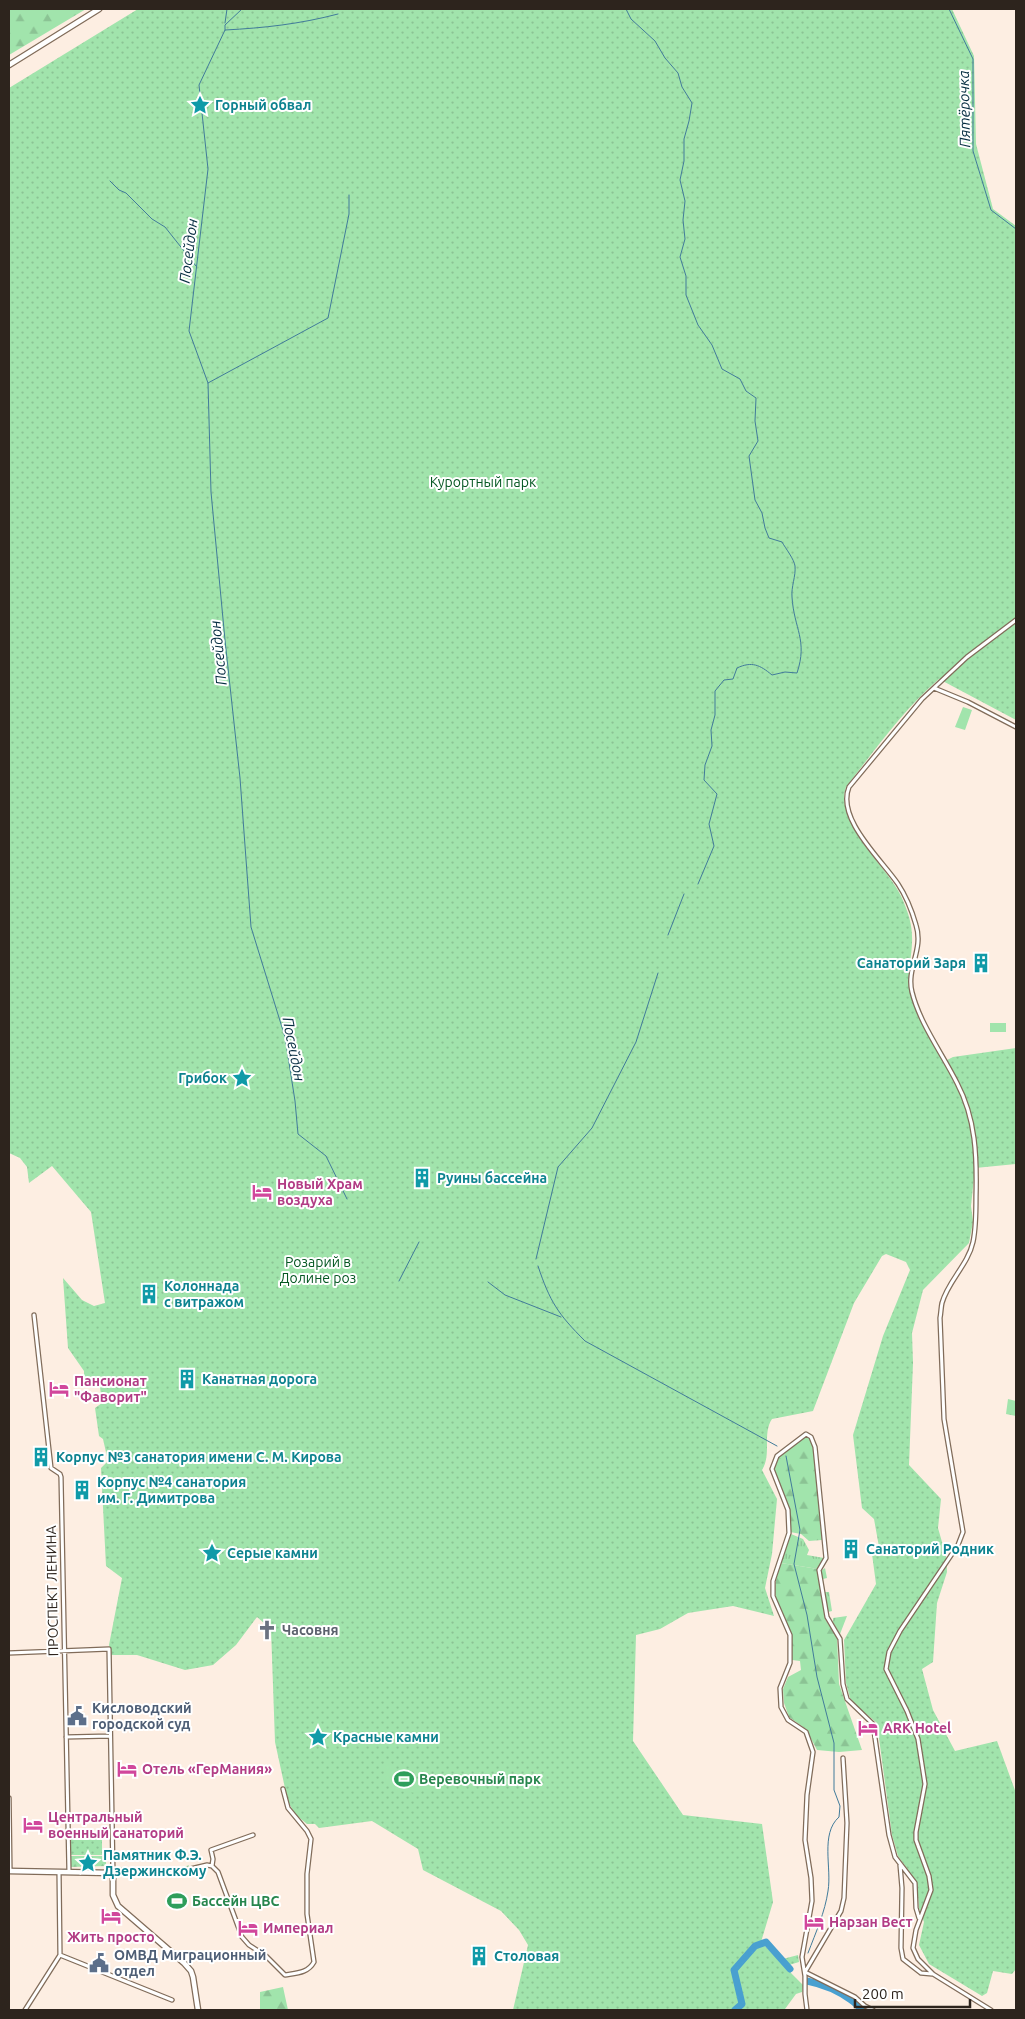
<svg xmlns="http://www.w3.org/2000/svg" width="1025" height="2019" font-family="Ubuntu,sans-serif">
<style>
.grass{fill:url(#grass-tufts)}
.forest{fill:url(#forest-firs)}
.park{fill:url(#park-dots)}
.pitch{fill:#a1e4ac}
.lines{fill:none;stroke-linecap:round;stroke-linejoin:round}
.stream{stroke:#417b9a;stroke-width:1}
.river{stroke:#49a0d0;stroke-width:7}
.street-casing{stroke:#816c5a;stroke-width:5.5}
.secondary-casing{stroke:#816c5a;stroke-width:7}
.street{stroke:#fff;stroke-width:3}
.secondary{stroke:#fff;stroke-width:4.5}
.labels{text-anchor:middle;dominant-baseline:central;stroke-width:4;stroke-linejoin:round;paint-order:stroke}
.culture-label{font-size:14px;font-weight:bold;fill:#0d838f;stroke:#fff;text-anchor:start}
.park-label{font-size:14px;fill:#065823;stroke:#fff}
.hotel-label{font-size:14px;font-weight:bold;fill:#b23c85;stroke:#fff;text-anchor:start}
.street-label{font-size:14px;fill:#2d241d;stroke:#fff}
.worship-label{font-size:14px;font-weight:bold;fill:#5b616d;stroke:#fff;text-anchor:start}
.service-label{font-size:14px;font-weight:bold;fill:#4e5e75;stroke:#fff;text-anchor:start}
.leisure-label{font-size:14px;font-weight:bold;fill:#27864d;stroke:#fff;text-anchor:start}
.water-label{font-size:15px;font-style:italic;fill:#072e42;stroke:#fff}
</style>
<defs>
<pattern id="grass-tufts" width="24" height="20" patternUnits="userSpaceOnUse" patternTransform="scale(1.25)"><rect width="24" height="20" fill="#a1e4ac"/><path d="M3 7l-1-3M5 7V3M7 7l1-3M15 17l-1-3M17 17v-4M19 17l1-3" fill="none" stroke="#8bc394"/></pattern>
<pattern id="forest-firs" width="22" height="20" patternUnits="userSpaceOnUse" patternTransform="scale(1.25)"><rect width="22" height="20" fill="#a1e4ac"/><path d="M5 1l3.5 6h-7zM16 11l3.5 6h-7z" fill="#8bc394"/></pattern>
<pattern id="park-dots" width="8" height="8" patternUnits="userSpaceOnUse" patternTransform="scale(1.25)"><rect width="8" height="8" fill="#a1e4ac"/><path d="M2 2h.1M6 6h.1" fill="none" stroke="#8bc394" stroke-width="1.8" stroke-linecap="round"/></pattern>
</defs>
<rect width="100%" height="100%" fill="#fdeee2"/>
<!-- grass -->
<path class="grass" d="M791,1534L803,1539L809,1550L807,1555L824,1558L818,1569L781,1563Z
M825,1568L827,1578L823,1579L825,1592H829L832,1611L828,1612L821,1571Z
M847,1616L840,1634L833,1622V1618Z
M189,1865L188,1868L181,1870L119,1869L117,1867L181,1868Z"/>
<!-- forest -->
<path class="forest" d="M9,9H86L9,55Z
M1008,1399L1016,1401V1416L1006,1414Z
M806,1436L810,1438L814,1448L822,1540L809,1541L801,1534L790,1532L789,1509L773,1469C775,1453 794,1445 806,1436Z
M781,1563L818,1569L825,1619L837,1638L839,1684L862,1750L839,1752L817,1750L806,1729L789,1717L784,1703L783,1689L788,1677L801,1670L800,1661L792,1660C792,1652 793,1641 790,1633C779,1600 768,1600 781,1563Z
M70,1856H106V1866L70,1867Z
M283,1987L288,2010H260V1992Z"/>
<!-- park -->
<path class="park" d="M138,9H952L974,56L976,144L993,209L1016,226V720L939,679C903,710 875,750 846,787C834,823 887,866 901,896C911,918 914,931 911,955C910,964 908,973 909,982C911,1010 930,1037 943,1062L953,1057L1016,1048V1164L975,1168L971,1206L973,1222L969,1243L923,1290L912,1333L913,1363L909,1465L941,1499L938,1528L946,1556L947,1572L937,1603L933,1662L922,1669L933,1710L955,1751L997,1741L1016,1793V1969L1012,1974L993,1971L987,1993L982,1996L929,1964L919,1945L924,1922L919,1908L917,1882L898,1856L892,1835L877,1723L859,1708L850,1698L846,1683L844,1640L876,1584L872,1554L879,1547L874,1519L862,1508L853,1435L883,1336L910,1270L906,1262L886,1254L882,1256L854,1303L813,1411L772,1419C762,1434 772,1454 762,1470L777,1499L772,1554L765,1588L774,1616L733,1606L688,1613L660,1629L636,1635L633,1741L683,1815L762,1824L773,1902L761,1942L779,1960L798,1955L799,1962L789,1965L791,1973L803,1985L802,1992L796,1994L785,2009L787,2010H513L528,1945L519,1930L501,1911L423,1870L418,1849L372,1821L319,1828L315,1824H307L296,1815L288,1802L275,1742L271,1629L257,1617L236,1645L213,1665L185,1670L137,1655H111L109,1645L122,1578L106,1566L101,1468L108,1461L103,1439L99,1436L95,1408L102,1403L99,1379L84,1377V1371L68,1348L63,1278L82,1300L94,1306L105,1303L91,1212L52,1166L29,1183L27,1167L20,1158L9,1153V288L10,270L9,263V88Z
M70,1833H102V1855H70Z"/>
<!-- pitch -->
<path class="pitch" d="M963,707L972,710L965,730L955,727Z
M990,1023H1006V1032H990Z
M391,1764C404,1777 411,1779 429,1780L433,1788L416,1793L392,1790L386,1782L385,1766Z"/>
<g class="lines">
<!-- stream -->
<path class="stream" d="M626,9L631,19L655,41L665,58L678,73L682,87L692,103L689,121L684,139V161L680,180L685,201L683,220L685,239L680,257L686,276V295L698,325L712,345L722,369L740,379L746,391L756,398L755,421L758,441L749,456L755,500L762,513L765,528L769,538L782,542C786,549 794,559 795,566C796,576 791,587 792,597C794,629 808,640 797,673L785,672L772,675C760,665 752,661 737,668L733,679L724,680L715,691V715L711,730L712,746L705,765L704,780L717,794L709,824L714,846L698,884
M949,9L973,59V151L991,210L1016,229
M338,14C300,24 264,28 225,30L199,85L208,169L189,331L208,383L211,492L225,640L240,778L251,927L285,1037L295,1101L298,1134L326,1156L347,1199
M225,23L227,9
M225,30V25L242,9
M110,181L119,190L126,193L152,219L165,227L196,266
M208,383L328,318L349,214V195
M668,935L684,894
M536,1259L558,1167L592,1128L636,1042L658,973
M538,1266C550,1302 558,1314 585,1341L777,1446
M399,1281L419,1242
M488,1282L505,1295L561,1317
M786,1456L800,1530L794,1564L807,1615L817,1677L834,1743V1790L840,1806L839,1817C820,1834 832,1868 828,1891C825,1912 816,1932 808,1953"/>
<!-- river -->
<path class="river" d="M807,1981C822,1984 839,1991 851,2000C856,2003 858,2007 863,2010
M735,2010L742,2004L734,1970L755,1946L766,1942L790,1969"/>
<defs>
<path id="street" d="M934,688L968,702L1016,727
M34,1315L51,1468L60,1474L61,1477L69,1872
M9,1653L109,1649L113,1873H173L207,1865L212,1866
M66,1737L110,1736
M843,1758L847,1823L844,1898L841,1911L805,1972L855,1997L865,2006L873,2010
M9,1798L10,1871
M900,1865L902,1888L901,1948L903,1959L921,1973L932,1974
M212,1866L218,1872L242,1937L249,1945L266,1956L285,1975C297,1973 308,1973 314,1962L307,1914V1874L311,1839L307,1831L288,1808L283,1789
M212,1866L213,1859L211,1850L253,1835
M60,1955L172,2000
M25,2010L60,1955L59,1872
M807,2010L805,1994V1976L802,1957L812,1901L811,1878L805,1840L807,1795L813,1752L806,1732L788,1720L781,1707L780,1688L790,1663V1635L773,1596V1581L789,1533L788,1510L772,1469L777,1456L806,1434L811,1437L815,1447L826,1558L819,1570L827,1617L840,1639L843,1684L847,1699L873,1724L889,1835L895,1857L915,1883L916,1908L919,1918
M991,2010L933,1974L918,1959L913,1948L916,1930L931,1890L929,1876L916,1840V1832L925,1784L918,1739L907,1711L886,1669L889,1652L900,1631L958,1545L963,1532L944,1419L940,1318C941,1313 941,1307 942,1303C948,1281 968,1265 973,1242C976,1228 976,1212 976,1197C977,1157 976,1119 957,1083C942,1053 920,1024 912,992C906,968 924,950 916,925C912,911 906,896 898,884C882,860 836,819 849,787L922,699L967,657L1016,620"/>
<path id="secondary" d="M9,65L99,9
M9,1871L113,1873V1895L118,1906L184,1963L191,1971L193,1977L198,2010"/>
</defs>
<!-- street casing -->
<use href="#street" class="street-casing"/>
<!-- secondary casing -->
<use href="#secondary" class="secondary-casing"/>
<!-- street -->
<use href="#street" class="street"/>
<!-- secondary -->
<use href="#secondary" class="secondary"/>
</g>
<!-- icons -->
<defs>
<symbol id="sight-bare" viewBox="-9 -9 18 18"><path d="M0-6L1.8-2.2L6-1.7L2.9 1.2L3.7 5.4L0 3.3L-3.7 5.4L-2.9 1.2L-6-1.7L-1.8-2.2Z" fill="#0f9aa8" stroke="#fff" stroke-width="2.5" paint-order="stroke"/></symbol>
<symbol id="building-bare" viewBox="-9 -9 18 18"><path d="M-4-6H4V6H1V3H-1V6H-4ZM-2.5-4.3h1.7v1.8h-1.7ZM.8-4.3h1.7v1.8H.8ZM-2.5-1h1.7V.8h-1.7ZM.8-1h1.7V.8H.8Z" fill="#0f9aa8" stroke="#fff" stroke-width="2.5" paint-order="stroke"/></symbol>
<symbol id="hotel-bare" viewBox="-9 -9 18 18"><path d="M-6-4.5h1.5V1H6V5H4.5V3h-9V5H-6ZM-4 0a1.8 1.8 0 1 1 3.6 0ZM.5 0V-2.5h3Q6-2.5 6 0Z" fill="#d1479c" stroke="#fff" stroke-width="2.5" paint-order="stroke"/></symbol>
<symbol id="church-bare" viewBox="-9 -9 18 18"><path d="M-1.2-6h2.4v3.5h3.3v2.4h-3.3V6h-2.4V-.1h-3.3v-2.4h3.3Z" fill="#6b7280" stroke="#fff" stroke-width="2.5" paint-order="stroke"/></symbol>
<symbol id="civic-bare" viewBox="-9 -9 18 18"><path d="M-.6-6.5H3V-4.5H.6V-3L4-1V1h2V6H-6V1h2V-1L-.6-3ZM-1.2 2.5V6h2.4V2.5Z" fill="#5c6f8a" stroke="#fff" stroke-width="2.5" paint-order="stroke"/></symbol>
<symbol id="stadium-bare" viewBox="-9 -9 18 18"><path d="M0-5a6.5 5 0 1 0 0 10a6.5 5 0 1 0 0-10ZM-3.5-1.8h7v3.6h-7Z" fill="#2e9e5b" stroke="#fff" stroke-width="2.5" paint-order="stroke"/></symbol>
</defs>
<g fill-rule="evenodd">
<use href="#sight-bare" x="186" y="91" width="28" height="28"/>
<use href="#building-bare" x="967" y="949" width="28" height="28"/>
<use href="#sight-bare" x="228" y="1064" width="28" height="28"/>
<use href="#building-bare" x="408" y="1164" width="28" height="28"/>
<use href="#hotel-bare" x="248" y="1178" width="28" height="28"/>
<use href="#building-bare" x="135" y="1280" width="28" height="28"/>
<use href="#building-bare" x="173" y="1365" width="28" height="28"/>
<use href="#hotel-bare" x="45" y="1375" width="28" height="28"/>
<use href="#building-bare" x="27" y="1443" width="28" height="28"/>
<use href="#building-bare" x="68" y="1476" width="28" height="28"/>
<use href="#building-bare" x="837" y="1535" width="28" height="28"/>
<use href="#sight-bare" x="198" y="1539" width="28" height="28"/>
<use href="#church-bare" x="253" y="1616" width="28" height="28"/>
<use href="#civic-bare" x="63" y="1702" width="28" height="28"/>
<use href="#hotel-bare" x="854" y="1714" width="28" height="28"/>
<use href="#sight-bare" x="304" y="1723" width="28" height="28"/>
<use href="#hotel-bare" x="113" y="1755" width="28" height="28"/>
<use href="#stadium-bare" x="390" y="1765" width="28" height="28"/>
<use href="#hotel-bare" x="19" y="1811" width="28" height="28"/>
<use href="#sight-bare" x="74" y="1849" width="28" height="28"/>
<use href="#stadium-bare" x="163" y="1887" width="28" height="28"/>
<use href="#hotel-bare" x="97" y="1902" width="28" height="28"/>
<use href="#hotel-bare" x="800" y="1908" width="28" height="28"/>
<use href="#hotel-bare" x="234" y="1914" width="28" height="28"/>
<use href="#building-bare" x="465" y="1942" width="28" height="28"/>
<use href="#civic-bare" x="85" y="1949" width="28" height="28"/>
</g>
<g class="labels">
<!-- culture labels -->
<g class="culture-label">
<text x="215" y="105">Горный обвал</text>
<text x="966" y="963" text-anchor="end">Санаторий Заря</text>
<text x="227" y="1078" text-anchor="end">Грибок</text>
<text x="437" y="1178">Руины бассейна</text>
<text x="164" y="1286">Колоннада<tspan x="164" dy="16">с витражом</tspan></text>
<text x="202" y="1379">Канатная дорога</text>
<text x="56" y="1457">Корпус №3 санатория имени С. М. Кирова</text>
<text x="97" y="1482">Корпус №4 санатория<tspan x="97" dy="16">им. Г. Димитрова</tspan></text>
<text x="866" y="1549">Санаторий Родник</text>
<text x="227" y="1553">Серые камни</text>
<text x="333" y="1737">Красные камни</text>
<text x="103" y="1855">Памятник Ф.Э.<tspan x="103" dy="16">Дзержинскому</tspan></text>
<text x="494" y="1956">Столовая</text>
</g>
<!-- park labels -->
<g class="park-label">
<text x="483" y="482">Курортный парк</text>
<text x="318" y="1262">Розарий в<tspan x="318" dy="16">Долине роз</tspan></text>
</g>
<!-- hotel labels -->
<g class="hotel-label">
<text x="277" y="1184">Новый Храм<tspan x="277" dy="16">воздуха</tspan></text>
<text x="74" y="1381">Пансионат<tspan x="74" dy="16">"Фаворит"</tspan></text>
<text x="883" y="1728">ARK Hotel</text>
<text x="142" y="1769">Отель «ГерМания»</text>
<text x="48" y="1817">Центральный<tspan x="48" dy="16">военный санаторий</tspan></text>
<text x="829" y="1922">Нарзан Вест</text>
<text x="263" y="1928">Империал</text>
<text x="111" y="1937" text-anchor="middle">Жить просто</text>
</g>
<!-- street labels -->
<g class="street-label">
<text transform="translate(52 1591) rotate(-91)">ПРОСПЕКТ ЛЕНИНА</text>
</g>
<!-- worship labels -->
<g class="worship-label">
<text x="282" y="1630">Часовня</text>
</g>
<!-- service labels -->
<g class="service-label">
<text x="92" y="1708">Кисловодский<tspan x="92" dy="16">городской суд</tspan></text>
<text x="114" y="1955">ОМВД Миграционный<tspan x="114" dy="16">отдел</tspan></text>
</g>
<!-- leisure labels -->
<g class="leisure-label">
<text x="419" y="1779">Веревочный парк</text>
<text x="192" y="1901">Бассейн ЦВС</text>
</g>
<!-- water labels -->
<g class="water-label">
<text transform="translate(964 109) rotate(-91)">Пятёрочка</text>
<text transform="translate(188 251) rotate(-83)">Посейдон</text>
<text transform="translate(218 653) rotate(-96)">Посейдон</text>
<text transform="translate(294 1049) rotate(79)">Посейдон</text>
</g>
</g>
<!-- border -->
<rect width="1025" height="2019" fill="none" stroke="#2d241d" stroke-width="20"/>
<!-- scale -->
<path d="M855 1999v8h115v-8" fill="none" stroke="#2d241d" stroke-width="2.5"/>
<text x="862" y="1999" font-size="15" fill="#2d241d" stroke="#ffffff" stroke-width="4" paint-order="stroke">200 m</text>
</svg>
